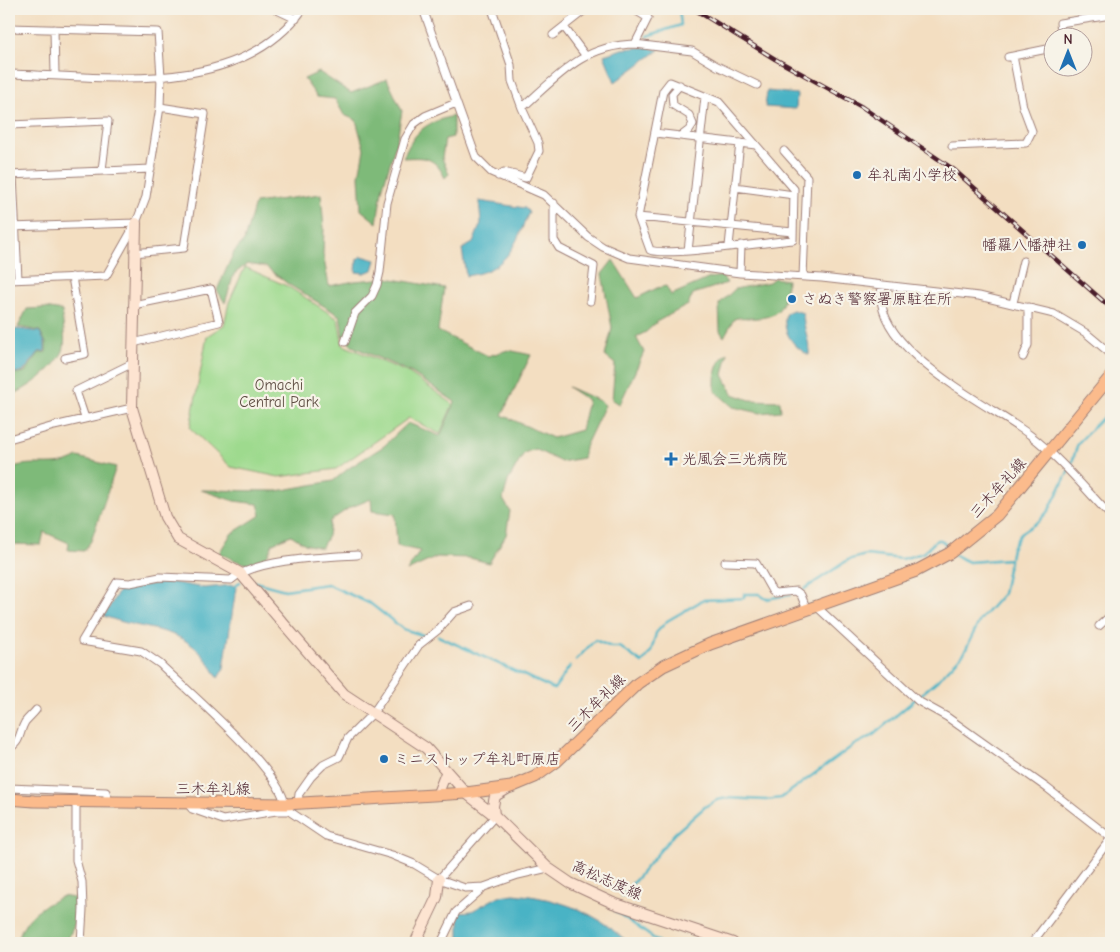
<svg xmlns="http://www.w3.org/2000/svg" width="1120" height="952" font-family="'Comic Neue','Klee One',sans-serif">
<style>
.green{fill:#9eda8e;stroke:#747c5c}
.forest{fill:#7eba79;stroke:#646c52}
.water{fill:#48b3c5;stroke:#496978}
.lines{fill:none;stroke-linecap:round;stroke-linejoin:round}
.stream{stroke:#48b3c5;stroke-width:2.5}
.street-casing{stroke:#9e7e76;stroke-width:9}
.secondary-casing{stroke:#9e7e76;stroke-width:12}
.primary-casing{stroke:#9e7e76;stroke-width:13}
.street{stroke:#fff;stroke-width:7}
.secondary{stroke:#fde4d1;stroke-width:10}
.primary{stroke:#fbbb8c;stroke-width:11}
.rail-casing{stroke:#4a1f2b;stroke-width:4.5}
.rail{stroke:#f7f3e8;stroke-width:2.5;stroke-dasharray:8;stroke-linecap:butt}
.poi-dot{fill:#1f6fb2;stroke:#f7f3e8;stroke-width:2}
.labels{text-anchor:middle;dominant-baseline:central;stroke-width:4.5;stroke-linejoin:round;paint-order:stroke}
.poi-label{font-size:15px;fill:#4a1f2b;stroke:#f7f3e8;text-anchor:start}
.park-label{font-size:15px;fill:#5f4e44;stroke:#f7f3e8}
.street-label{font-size:15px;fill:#4a1f2b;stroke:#f7f3e8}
</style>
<rect width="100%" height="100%" fill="#f7f3e8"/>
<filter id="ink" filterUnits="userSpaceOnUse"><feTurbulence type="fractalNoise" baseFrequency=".02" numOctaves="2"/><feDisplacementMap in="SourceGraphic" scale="10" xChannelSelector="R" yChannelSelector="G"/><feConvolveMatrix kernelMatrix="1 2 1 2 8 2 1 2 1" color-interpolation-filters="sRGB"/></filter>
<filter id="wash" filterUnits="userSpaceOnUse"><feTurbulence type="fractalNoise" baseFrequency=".0096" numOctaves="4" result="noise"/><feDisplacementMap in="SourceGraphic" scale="20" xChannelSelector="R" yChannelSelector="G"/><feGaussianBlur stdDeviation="1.12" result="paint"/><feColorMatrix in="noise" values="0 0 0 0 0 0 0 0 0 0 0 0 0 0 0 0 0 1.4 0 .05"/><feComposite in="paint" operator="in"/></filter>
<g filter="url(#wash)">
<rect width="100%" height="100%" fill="#f3dec1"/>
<!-- green -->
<path class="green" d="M245,267L289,287L338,319L343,345L409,373L453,404L440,434L409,418L336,469L279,477L231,467L190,428L207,336L224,325L229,302Z"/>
<!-- forest -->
<path class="forest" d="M319,72L351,93L387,79L402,111L397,140L382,190L377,223L361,210L359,176L364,149L356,120L344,115L335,99L317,97L304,79Z
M453,116V137L445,139L442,158L449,174L445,178C434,156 425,157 403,158C415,131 424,123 453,116Z
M321,194L324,228L323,254L329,286L355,281L387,278L444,288L438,331L488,356L508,350L531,355L502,415L553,438L581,430L588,400L568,387L600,401L605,405L585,447L583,458L561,462L535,449L524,453L508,481L503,499L510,511L506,535L489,563L470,558L437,557L407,571L420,551L397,546L395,514L372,511L371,499L349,508L330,521L328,536L321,548L305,544L291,535L273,543C262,575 243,564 219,553L231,534L261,515L258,504L234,501L201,490L277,491L333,481L349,468L384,446L408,423L440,436L455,402L412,373L352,346L343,336L340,316L288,284L266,267L247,264L234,274L225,303L217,290L234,252L244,241L255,203Z
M613,260L637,298L657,288L666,286L671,295L710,278L722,276L727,283L693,294L688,305L658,321L646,332L636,337L644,352L620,404L612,400L615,364L605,356L612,328L602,274Z
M774,278L787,280C785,301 783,317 757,318C749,319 742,316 734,319L724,337L720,331L719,304L735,289L769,282Z
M45,308L62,311C62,322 67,341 63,351C55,369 27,390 9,396V375L25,372L39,353L46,352V343L40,331L18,327L27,309Z
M728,353L723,375L733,394L750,400L780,401L781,411L760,413L733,407L715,391C715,375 714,363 728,353Z
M78,457L116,467L91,541L84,551L68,550L69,543L44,532L41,545L9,544V469C31,458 55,471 78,457Z
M63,896L78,899L80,913L66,943H17C24,916 38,908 63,896Z"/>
<!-- water -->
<path class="water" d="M646,47L659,50L615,82L604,55L622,49Z
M767,91L797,94L796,109L765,107Z
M479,201L525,208L529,212C514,247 508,270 466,276L462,249L473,243L481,223Z
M362,256L376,260L373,270L364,273L356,272L357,259Z
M793,310L803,313C803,328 810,340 809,355C793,347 781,331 786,313Z
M18,329L40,332L45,343V351L39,352L24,371L9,374V331Z
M171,582L204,588L233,585L236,588L224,668L218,678C188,622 154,635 104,616L118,592L123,588Z
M514,894C544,897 573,904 599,920C610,927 620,937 631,943H459V912L472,911L499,896Z"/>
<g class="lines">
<!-- stream -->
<path class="stream" d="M647,36L681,25L679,9
M954,555L969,562L1009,559
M255,582L285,590L327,584L371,604L403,629L426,636
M233,588L240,582
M800,592L848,560L866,555L902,559L923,553L937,540H941L948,546
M438,636L554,689L570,666
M576,660L595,640L611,647H620L642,663L651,652L656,633L667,621L703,600L744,598V594H759L766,599L790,595
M622,896L674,834L706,806L717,800L727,798L766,800L781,798L854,745L872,736L938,680L964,653L980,620L1003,594L1012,548L1021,533L1038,522L1049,510L1071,466L1078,443L1111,409
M614,910L660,943"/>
</g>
</g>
<g filter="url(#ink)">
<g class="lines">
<defs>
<path id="street" d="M275,9L296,19
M423,9L476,157L491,172L544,195L588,237L603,247L629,258L740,273L822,278L979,296L1054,314L1086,333L1111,354
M492,9L511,65L512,81L522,108
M564,27L585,55
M9,28L158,32L161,77L160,107L146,197L136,223L106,276L9,280
M54,29L55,75
M553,35L586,9
M1062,38L1060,23L1111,15
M635,44L692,51L717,66L757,85
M1008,57L1052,48
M9,74C105,76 238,99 303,9
M670,82L719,102L794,189L793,240C770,242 664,257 650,250L638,217L663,91Z
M680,85L672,94L673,105L689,115L693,124L689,130L681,136
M9,125L108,121L102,170
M655,133L756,145
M952,146L1026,143L1032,131L1023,107L1013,56
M784,151L807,177L803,277
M9,175L151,169
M13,175L18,279
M498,176L504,172L526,178L539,151L538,143L522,108C558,76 583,45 635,44L648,18L633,9
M735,187L794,195
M554,203V240L559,248L594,266L590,301
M638,217L793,232
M9,227L136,223
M729,246L740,143
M688,251L705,97
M134,253L184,248L205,114L160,107
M740,273L741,245
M882,287C869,349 989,404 1030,435C1060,458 1085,489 1111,516
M1013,303L1023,261
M345,342L355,313L372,296L377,285L380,272L387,203L405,139L414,124L425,116L456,103
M133,343L219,322L211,289L133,305
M1023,357L1028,345V307
M65,358L85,354L72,277
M85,418L76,391L133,363
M9,439L54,426L132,408
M725,562L756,563L772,591L775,593L796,591L801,595L807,610
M817,607L918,701L947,717L1047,788L1111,838
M1099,626L1111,615
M9,748C21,743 19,732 25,722C28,718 33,714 36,710
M9,788L106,792L109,803
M76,802V860L82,882L83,909L81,943
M298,803L299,794L311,777L323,765L339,757L348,738L373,713L419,645L438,630L454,612L471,606
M188,804L192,809L223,820L276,811H289L326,836L392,855L414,864L439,879L465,888L484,887L518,875L548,868
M286,810C286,773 188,692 160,664L141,651L82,641L117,582L130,583L160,577L231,580C255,559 324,557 357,555
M439,879L495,816
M441,943L456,912L482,889
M1032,943L1111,838"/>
<path id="secondary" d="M136,223L132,408L165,517L178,539L240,573L344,694L426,748L466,793L494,815L548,868L570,883L613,903L733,943
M438,793L446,773
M494,815L493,806L495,796L507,789
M415,943L437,897L439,879"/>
<path id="primary" d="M9,799L34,801L286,804L466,793L511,787L535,777L556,762L638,683L663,666L710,644L916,571L950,553L997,515L1111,376"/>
</defs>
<!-- street casing -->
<use href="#street" class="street-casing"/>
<!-- secondary casing -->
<use href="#secondary" class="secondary-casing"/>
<!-- primary casing -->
<use href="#primary" class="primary-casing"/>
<!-- street -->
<use href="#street" class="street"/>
<!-- secondary -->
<use href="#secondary" class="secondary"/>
<!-- primary -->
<use href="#primary" class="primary"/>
<defs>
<path id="rail" d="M694,9L775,59L862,107L953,169L1111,308"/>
</defs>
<!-- rail casing -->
<use href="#rail" class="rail-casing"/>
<!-- rail -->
<use href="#rail" class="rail"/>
</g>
</g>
<!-- markers -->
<g class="poi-dot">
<circle cx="857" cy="175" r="5"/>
<circle cx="1082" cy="245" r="5"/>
<circle cx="792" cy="299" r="5"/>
<path d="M668.5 451.5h5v5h5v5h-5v5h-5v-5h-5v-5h5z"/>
<circle cx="384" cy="759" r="5"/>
</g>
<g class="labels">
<!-- poi labels -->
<g class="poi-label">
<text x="867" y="175">牟礼南小学校</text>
<text x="1072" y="245" text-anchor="end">幡羅八幡神社</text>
<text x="802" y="299">さぬき警察署原駐在所</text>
<text x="682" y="459">光風会三光病院</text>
<text x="394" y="759">ミニストップ牟礼町原店</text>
</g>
<!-- park labels -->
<g class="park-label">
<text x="279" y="385">Omachi<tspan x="279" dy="17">Central Park</tspan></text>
</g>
<!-- street labels -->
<g class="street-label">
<text transform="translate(998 488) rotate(-48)">三木牟礼線</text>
<text transform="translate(596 703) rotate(-45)">三木牟礼線</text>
<text x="213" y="789">三木牟礼線</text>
<text transform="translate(607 880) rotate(24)">高松志度線</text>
</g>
</g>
<!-- margin -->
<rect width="1120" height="952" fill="none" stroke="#f7f3e8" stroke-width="30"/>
<!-- north arrow -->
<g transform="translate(1068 52)"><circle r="24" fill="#f7f3e8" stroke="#b29e9c"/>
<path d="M0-4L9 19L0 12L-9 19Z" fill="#1f6fb2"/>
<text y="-8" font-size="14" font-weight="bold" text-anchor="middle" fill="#4a1f2b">N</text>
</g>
</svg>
